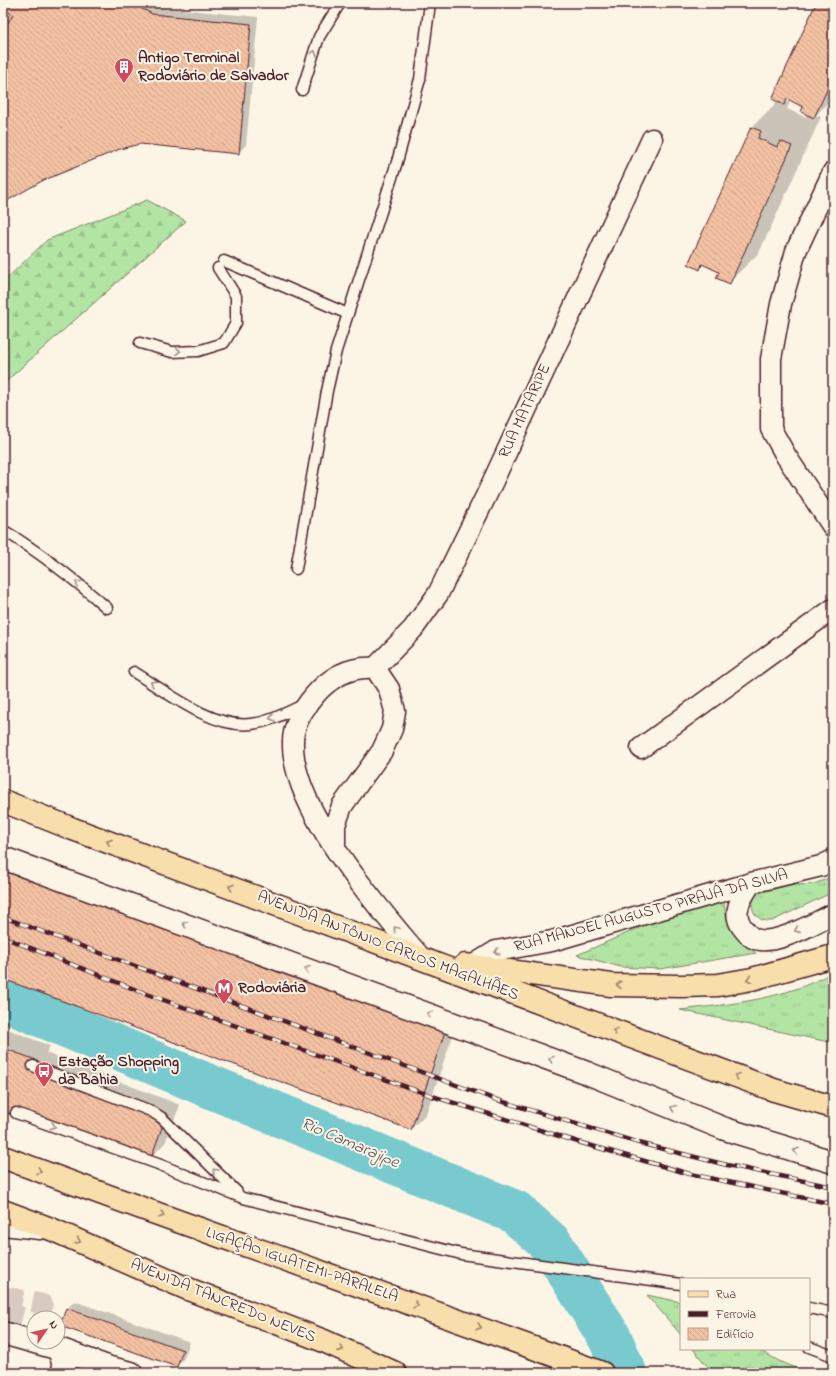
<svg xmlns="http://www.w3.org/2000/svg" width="836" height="1376" font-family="'Indie Flower',sans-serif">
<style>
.grass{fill:url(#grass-tufts);stroke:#7e8268}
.forest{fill:url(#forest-firs);stroke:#7e8268}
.shadow{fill:#0003;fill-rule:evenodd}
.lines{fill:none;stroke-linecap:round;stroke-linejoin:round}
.river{stroke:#78cace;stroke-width:44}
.building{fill:url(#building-back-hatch);stroke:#4a1f2b}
.street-tunnel{stroke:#d8cac0;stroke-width:20;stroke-dasharray:20 10;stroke-linecap:butt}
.lane-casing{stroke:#4a1f2b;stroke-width:13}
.street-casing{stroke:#4a1f2b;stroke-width:23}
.secondary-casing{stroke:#4a1f2b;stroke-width:25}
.primary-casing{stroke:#4a1f2b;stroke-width:25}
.highway-casing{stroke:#4a1f2b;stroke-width:25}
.lane{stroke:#fcf5e5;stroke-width:10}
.street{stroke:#fcf5e5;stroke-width:20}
.secondary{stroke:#fcf5e5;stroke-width:22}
.primary{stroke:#f8deab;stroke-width:22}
.highway{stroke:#f8deab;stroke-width:22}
.rail-casing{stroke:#4a1f2b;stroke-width:4.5}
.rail{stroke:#fcf5e5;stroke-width:3;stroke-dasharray:9;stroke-linecap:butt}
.oneway{stroke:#a38a88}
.oneway2{stroke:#a17e6b}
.labels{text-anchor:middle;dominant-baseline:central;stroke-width:4;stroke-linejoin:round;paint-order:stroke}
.poi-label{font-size:16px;font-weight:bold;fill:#4a1f2b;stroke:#fcf5e5;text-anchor:start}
.street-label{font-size:16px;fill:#4a1f2b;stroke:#fcf5e5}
.water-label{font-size:17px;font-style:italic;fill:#58525c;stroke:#fcf5e5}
</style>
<defs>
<pattern id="grass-tufts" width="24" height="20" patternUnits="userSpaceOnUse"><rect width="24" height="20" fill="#b2e4a4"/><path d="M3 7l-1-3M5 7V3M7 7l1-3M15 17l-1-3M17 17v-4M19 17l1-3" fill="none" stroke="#9bc38d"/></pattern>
<pattern id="forest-firs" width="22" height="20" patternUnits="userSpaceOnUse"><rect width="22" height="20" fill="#b2e4a4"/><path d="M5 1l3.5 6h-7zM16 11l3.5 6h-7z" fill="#9bc38d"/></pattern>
<pattern id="building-back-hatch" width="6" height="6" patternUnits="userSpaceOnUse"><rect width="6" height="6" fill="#f3c1a3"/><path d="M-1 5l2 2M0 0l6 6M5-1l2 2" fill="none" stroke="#d2a58c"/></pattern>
</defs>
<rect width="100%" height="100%" fill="#fcf5e5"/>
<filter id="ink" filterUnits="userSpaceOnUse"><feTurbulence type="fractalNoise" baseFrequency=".025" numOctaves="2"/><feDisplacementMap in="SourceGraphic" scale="8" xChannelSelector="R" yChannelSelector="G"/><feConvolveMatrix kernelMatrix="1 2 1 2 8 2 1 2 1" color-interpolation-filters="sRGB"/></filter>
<g filter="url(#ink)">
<!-- grass -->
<path class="grass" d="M833,876V892L772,921C765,921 761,921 756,915C752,911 752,906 753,901C759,878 795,887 812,884C819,883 826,879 833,876Z
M724,901C726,928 734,937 756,953L660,969L621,967L577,955L650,923Z
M833,972V1043L680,1010C732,1004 787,999 833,972Z
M647,1295L681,1302V1335Z
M693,1349H757L779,1361L809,1373H723L708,1367Z"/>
<!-- forest -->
<path class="forest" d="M147,200L186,221L3,384V282L47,240Z"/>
<!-- shadow -->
<path class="shadow" d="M3,3H152L160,7L258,17L246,145L238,153L140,143L120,148L42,180L3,202Z
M817,3H833V98L816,115L821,117L759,253L729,282L720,272L704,264L700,268L752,127L778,101ZM789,99L805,107L808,114L805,117L787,109L790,102L787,101Z
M3,978L459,1017L426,1114L411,1129Z
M3,1027L50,1046L46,1053L180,1105L165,1143L151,1157L3,1111Z
M74,1301L190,1342L184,1358L177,1366L67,1309Z"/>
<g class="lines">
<!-- river -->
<path class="river" d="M3,999L204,1084L515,1212L551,1244L610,1338L625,1373"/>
</g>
<!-- building -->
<path class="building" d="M3,3H132L152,14L251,24L239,154L140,144L120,149L42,181L3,203Z
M816,3H833V77L814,118L801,112L803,107L787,99L784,105L772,99Z
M3,8L13,15L3,30Z
M751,127L761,131L758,138L777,147L780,141L792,146L730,284L716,278L719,272L702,264L700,270L688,264Z
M3,869L445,1032L411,1130L3,979Z
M3,1048L36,1060L32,1068L165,1119L151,1158L3,1112Z
M66,1308L183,1350L177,1367L60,1326Z"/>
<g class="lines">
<!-- street-tunnel -->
<path class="street-tunnel" d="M3,1296L43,1304L39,1318
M3,1312L34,1320"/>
<defs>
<path id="lane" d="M302,90L319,37L340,3
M224,261L348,314
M140,343L172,352L198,351L224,343L236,323V296L218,268
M3,530C41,553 74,579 107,608
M296,569L327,391L336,351L397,162L420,79L430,3
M134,672C165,691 213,729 251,724C269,722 286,713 303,705
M33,1066L151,1111L162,1118L237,1192
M16,1113L158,1164L243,1198L461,1254L681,1284
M809,1308L833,1313
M809,1347L833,1356"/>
<path id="street" d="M833,172L796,251L781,304L771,359V429L786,456L833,527
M641,748L833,609
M335,847V825L342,806L382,751L392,729L395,711L389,689L375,668
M751,883C742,897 731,912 742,927C745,931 749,936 753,938C773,948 814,923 833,914
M421,958C379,908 291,810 293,742C293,724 303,709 314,696C330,677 350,666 375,668L413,629L438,594L487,494L652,139
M472,966L496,951L552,941L751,883L821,866L833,860"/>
<path id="secondary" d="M3,858L587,1073L725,1129L833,1162
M3,1224L40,1228
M3,1333L59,1349L110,1368L131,1373
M59,1349L66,1373"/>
<path id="primary" d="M3,1211L51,1229L188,1289L324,1341L395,1373"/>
<path id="highway" d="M3,801L73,829L774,1090L833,1107
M465,965L611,985L682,986L718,985L752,979L833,956
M3,1157C201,1232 403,1299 602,1373"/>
</defs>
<!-- lane casing -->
<use href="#lane" class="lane-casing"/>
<!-- street casing -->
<use href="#street" class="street-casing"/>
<!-- secondary casing -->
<use href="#secondary" class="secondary-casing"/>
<!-- primary casing -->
<use href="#primary" class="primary-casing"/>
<!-- highway casing -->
<use href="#highway" class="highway-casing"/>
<!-- lane -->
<use href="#lane" class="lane"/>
<!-- street -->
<use href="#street" class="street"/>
<!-- secondary -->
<use href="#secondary" class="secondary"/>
<!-- primary -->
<use href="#primary" class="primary"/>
<!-- highway -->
<use href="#highway" class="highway"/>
<defs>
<path id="rail" d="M3,917L494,1099L639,1143L727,1165L833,1187
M3,937L144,993L432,1096L578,1142L690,1174L833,1204"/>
</defs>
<!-- rail casing -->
<use href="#rail" class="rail-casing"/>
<!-- rail -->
<use href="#rail" class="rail"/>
</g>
<!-- one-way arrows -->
<defs><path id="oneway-chevron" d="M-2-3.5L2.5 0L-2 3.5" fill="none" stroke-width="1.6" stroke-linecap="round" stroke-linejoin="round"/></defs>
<g class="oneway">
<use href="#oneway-chevron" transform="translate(314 53) rotate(-73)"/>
<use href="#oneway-chevron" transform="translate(178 351) rotate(1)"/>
<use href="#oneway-chevron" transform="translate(78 583) rotate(-141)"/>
<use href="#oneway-chevron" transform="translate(153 683) rotate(-148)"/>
<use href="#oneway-chevron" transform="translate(272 718) rotate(164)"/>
<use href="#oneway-chevron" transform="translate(185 924) rotate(-160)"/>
<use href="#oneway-chevron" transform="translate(396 929) rotate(-130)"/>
<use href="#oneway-chevron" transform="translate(797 930) rotate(156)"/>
<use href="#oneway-chevron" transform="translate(497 952) rotate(160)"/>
<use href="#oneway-chevron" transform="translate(307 969) rotate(-160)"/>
<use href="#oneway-chevron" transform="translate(429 1014) rotate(-160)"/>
<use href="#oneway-chevron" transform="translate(551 1059) rotate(-160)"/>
<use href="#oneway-chevron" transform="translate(673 1108) rotate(-158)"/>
<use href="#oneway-chevron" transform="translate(53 1126) rotate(19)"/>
<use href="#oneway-chevron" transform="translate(796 1151) rotate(-163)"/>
<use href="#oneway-chevron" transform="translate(215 1171) rotate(-133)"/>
</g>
<g class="oneway2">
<use href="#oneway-chevron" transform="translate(109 842) rotate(-160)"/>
<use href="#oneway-chevron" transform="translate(231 887) rotate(-160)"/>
<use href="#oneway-chevron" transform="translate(749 979) rotate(169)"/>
<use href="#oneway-chevron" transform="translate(619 985) rotate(-179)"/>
<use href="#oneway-chevron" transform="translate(615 1031) rotate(-160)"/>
<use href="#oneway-chevron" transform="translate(737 1076) rotate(-160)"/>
<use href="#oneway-chevron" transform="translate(39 1171) rotate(21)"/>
<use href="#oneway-chevron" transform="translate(162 1215) rotate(19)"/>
<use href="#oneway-chevron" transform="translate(78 1241) rotate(23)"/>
<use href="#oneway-chevron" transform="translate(416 1305) rotate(19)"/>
<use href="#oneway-chevron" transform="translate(479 1327) rotate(20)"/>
<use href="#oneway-chevron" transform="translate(341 1349) rotate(24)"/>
</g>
</g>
<!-- icons -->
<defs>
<symbol id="building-pin" viewBox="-11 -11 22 30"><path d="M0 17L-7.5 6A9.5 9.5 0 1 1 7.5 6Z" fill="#d1495b" stroke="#fcf5e5"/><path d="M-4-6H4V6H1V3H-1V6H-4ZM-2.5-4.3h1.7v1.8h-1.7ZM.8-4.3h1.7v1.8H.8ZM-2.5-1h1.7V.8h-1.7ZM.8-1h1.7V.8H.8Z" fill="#fff"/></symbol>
<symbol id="metro-pin" viewBox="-11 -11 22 30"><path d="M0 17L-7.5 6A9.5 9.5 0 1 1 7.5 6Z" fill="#d1495b" stroke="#fcf5e5"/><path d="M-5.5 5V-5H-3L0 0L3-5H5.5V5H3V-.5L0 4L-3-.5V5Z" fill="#fff"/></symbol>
<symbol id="bus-pin" viewBox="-11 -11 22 30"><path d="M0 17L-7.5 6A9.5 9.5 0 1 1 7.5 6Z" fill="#d1495b" stroke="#fcf5e5"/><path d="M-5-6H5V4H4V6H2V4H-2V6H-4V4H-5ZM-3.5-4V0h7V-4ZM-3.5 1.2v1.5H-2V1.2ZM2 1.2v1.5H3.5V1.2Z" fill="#fff"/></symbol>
</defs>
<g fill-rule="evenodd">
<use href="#building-pin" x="113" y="56" width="22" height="30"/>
<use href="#metro-pin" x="213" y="977" width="22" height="30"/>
<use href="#bus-pin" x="33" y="1060" width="22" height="30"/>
</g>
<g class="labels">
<!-- poi labels -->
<g class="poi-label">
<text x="138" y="58">Antigo Terminal<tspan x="138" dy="18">Rodoviário de Salvador</tspan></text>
<text x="238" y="988">Rodoviária</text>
<text x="58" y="1062">Estação Shopping<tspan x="58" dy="18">da Bahia</tspan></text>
</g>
<!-- street labels -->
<g class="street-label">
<text transform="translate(525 411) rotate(-65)">RUA MATARIPE</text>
<text transform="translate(651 911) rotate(-15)">RUA MANOEL AUGUSTO PIRAJÁ DA SILVA</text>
<text transform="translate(388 946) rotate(21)">AVENIDA ANTÔNIO CARLOS MAGALHÃES</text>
<text transform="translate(302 1265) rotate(19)">LIGAÇÃO IGUATEMI-PARALELA</text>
<text transform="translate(223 1301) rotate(22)">AVENIDA TANCREDO NEVES</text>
</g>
<!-- water labels -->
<g class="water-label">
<text transform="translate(350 1143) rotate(23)">Rio Camarajipe</text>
</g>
</g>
<!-- margin -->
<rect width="836" height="1376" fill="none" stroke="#fcf5e5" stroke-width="16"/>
<rect x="8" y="8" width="820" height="1360" fill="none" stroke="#4a1f2b" stroke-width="1.5" filter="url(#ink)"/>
<!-- legend -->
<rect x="680" y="1278" width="130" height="72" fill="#fcf5e5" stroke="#b59f9b"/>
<rect x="688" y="1291" width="20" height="6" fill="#f8deab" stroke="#b59f9b"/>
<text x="716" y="1298" font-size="12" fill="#4a1f2b">Rua</text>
<rect x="688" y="1311" width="20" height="6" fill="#4a1f2b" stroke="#b59f9b"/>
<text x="716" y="1318" font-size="12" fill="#4a1f2b">Ferrovia</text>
<rect x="688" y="1328" width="20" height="12" fill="url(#building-back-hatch)" stroke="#b59f9b"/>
<text x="716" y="1338" font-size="12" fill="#4a1f2b">Edifício</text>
<!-- north arrow -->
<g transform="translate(46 1330) rotate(56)"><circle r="19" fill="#fcf5e5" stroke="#b59f9b"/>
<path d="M0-3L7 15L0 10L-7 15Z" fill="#d1495b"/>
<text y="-6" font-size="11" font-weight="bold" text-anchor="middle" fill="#4a1f2b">N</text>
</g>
</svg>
